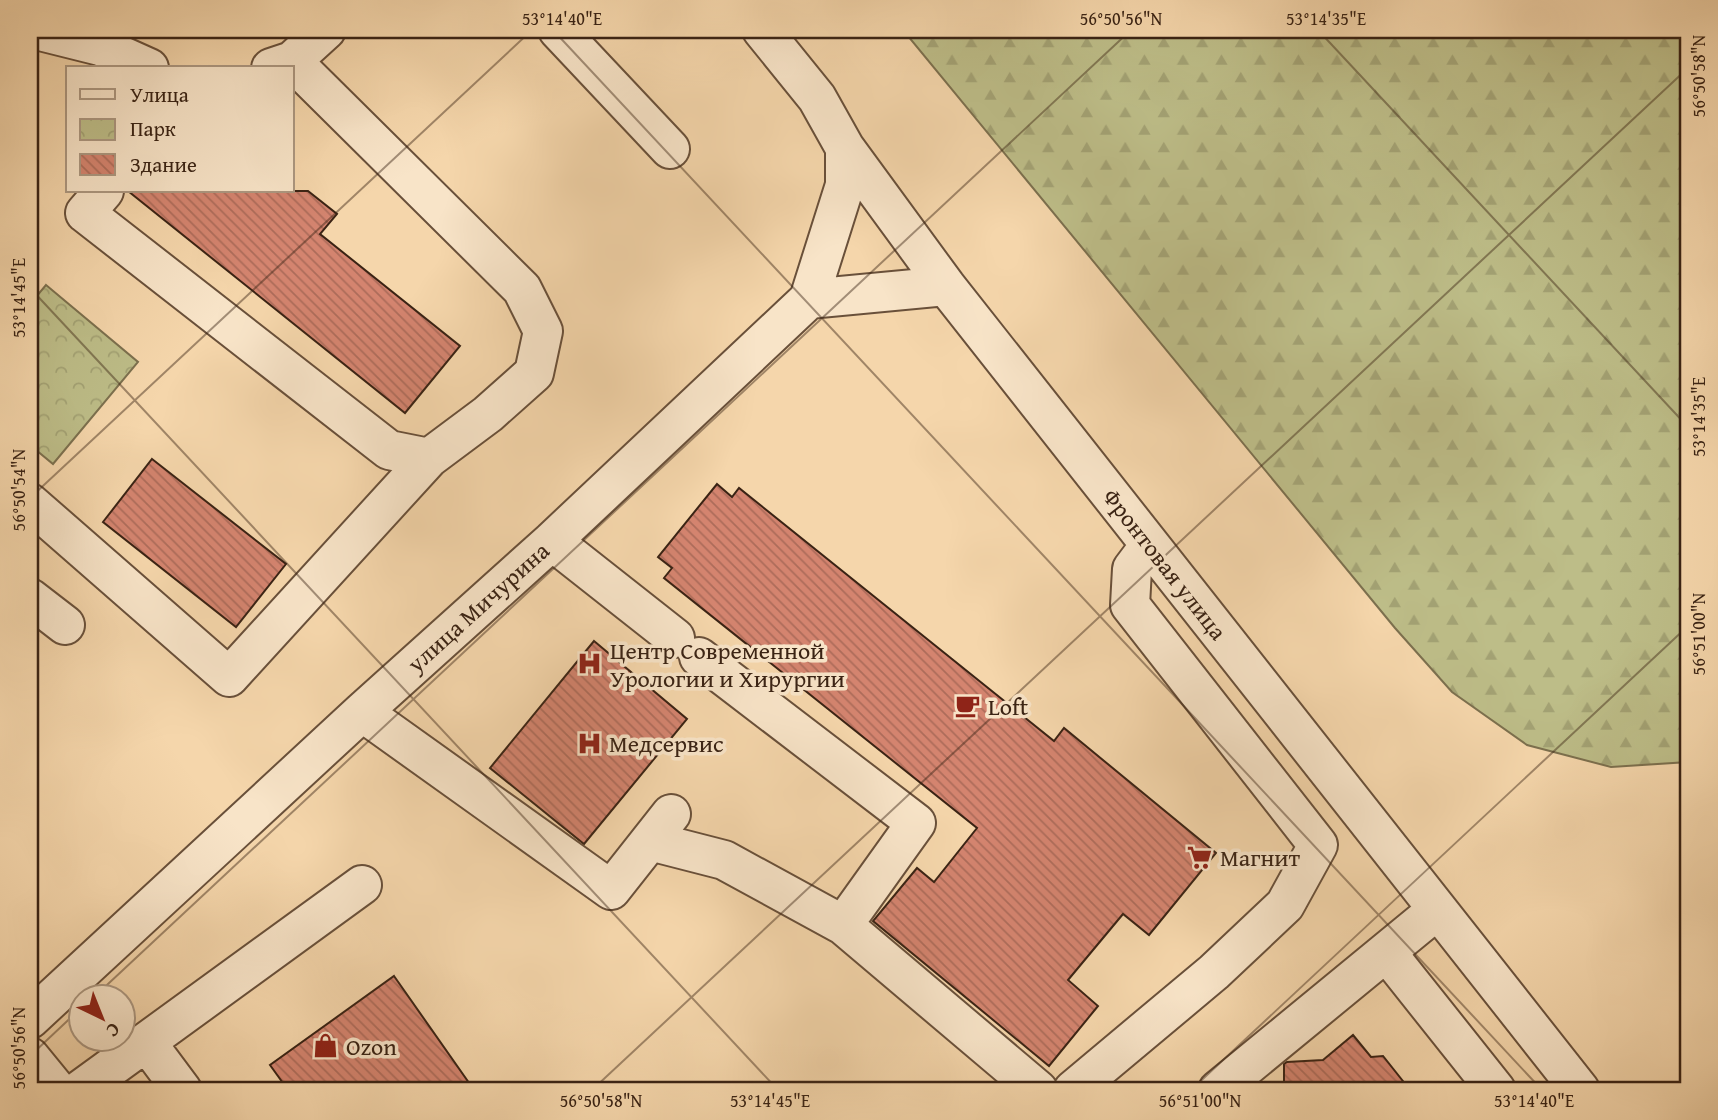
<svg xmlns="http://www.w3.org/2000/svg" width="1718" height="1120" font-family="'Gentium Book Plus',serif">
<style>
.forest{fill:url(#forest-firs);stroke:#7c704e;stroke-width:2}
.park{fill:url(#park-crowns);stroke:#7c704e;stroke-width:2}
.building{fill:url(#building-back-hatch);stroke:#3a2314;stroke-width:2}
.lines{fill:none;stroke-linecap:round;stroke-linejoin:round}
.minor-casing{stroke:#69503a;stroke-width:42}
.minor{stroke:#f8e4c8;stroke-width:38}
.ticks{fill:none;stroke:#3a2314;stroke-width:2;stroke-opacity:0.45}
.labels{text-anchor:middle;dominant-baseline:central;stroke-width:7;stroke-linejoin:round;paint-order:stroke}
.street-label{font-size:24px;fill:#3a2314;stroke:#f8e4c8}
.poi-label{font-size:24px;fill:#3a2314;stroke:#f8e4c8;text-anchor:start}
.neatline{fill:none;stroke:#3a2314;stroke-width:2.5}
.ticks-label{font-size:18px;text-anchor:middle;fill:#3a2314}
</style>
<defs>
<pattern id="forest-firs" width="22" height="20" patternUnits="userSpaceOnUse" patternTransform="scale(1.75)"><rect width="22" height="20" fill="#bdbd88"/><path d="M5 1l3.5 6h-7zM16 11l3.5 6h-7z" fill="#a3a274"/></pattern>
<pattern id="park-crowns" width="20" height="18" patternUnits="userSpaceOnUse" patternTransform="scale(1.75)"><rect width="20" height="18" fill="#bdbd88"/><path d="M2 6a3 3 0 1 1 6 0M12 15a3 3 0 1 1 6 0" fill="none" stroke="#a3a274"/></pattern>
<pattern id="building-back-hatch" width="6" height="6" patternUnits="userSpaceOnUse" patternTransform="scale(1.75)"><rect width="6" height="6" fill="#d4846f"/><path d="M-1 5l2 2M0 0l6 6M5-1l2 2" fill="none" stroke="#ad6c5a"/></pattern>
</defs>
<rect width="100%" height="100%" fill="#f5d6ab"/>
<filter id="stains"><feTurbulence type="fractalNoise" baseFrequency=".00286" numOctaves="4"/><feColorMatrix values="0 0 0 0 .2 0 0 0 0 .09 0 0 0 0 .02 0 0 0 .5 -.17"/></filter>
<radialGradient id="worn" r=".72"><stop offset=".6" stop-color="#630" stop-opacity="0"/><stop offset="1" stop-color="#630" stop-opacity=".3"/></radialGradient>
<!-- forest -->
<path class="forest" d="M903,30H1688V762L1611,767L1527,745L1452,692L1395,628Z"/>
<!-- park -->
<path class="park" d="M46,285L138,362L53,464L30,445V304Z"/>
<!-- building -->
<path class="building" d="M128,191H308L337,214L320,234L460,346L405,413Z
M152,459L286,564L236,627L103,522Z
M717,484L732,497L739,488L1054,741L1064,728L1216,853L1149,935L1123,914L1068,980L1098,1006L1049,1066L873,921L917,868L934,882L977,828L664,578L672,568L658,557Z
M594,641L687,719L584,844L490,768Z
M394,976L474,1090H288L270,1065Z
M1353,1035L1371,1057L1383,1056L1410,1090H1284V1064L1287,1062L1323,1060Z"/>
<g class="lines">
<defs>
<path id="minor" d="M558,30L670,149
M762,30L817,98L845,148L946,286L1580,1090
M30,33L36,30L100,46L149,68
M271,68L292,61L326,30
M104,191L85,213L389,450L429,458L488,414L534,373L543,331L522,289L292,61
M809,299L946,286
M30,503L229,677L429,458
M552,541L675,638
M30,598L65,625
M699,657L916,823L843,925L1038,1090
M362,712L611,890L671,814
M650,841L724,860L843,925
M1387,953L1496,1090
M30,1019L362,712L552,541L809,299L845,185V148
M147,1043L182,1090
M30,1057L57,1090
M80,1090L362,885
M1073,1090L1214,972L1285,905L1318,845L1130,605L1132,569L1150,545
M1218,1090L1437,910"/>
</defs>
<!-- minor casing -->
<use href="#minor" class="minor-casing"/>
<!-- minor -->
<use href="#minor" class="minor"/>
</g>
<!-- ticks -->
<path class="ticks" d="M553,30L1542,1090M1318,30L1688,427M30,288L778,1090M30,498L532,30M93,998L1131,30M30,1056L80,1009M592,1090L1688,68M1191,1090L1688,626"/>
<!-- icons -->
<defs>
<symbol id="hospital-bare" viewBox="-9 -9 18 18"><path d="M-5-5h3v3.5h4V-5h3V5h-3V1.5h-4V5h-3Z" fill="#8f2418" stroke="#f8e4c8" stroke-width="2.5" paint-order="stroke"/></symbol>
<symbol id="cafe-bare" viewBox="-9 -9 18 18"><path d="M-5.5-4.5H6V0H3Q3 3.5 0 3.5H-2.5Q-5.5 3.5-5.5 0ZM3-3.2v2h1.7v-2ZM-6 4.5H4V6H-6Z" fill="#8f2418" stroke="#f8e4c8" stroke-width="2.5" paint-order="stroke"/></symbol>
<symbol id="supermarket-bare" viewBox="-9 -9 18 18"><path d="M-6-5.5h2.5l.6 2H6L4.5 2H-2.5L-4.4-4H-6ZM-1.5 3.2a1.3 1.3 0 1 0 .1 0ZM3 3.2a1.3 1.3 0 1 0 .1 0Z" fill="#8f2418" stroke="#f8e4c8" stroke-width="2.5" paint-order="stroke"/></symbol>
<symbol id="shop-bare" viewBox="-9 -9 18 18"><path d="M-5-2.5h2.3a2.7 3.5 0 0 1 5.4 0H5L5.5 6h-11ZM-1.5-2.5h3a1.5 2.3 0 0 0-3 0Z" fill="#8f2418" stroke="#f8e4c8" stroke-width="2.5" paint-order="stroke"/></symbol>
</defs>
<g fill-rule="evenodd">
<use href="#hospital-bare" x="572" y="646" width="35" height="35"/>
<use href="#cafe-bare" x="950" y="688" width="35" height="35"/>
<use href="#hospital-bare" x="572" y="726" width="35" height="35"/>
<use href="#supermarket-bare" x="1182" y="840" width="35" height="35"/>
<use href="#shop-bare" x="308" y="1028" width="35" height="35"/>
</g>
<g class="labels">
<!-- street labels -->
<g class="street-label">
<text transform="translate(1165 564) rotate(52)">Фронтовая улица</text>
<text transform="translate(478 607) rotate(-42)">улица Мичурина</text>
</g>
<!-- poi labels -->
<g class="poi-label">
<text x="610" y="650">Центр Современной<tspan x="610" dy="28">Урологии и Хирургии</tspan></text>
<text x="988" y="706">Loft</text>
<text x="609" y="743">Медсервис</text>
<text x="1220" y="857">Магнит</text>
<text x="346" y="1046">Ozon</text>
</g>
</g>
<!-- margin -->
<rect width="1718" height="1120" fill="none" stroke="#f5d6ab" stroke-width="77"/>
<!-- legend -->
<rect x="66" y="66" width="228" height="126" fill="#f8e4c8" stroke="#ac9780" stroke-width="2"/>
<rect x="80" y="89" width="35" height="10" fill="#f8e4c8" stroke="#ac9780" stroke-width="2"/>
<text x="130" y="102" font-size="21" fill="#3a2314">Улица</text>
<rect x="80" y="119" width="35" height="21" fill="url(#park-crowns)" stroke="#ac9780" stroke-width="2"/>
<text x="130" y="136" font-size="21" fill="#3a2314">Парк</text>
<rect x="80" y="154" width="35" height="21" fill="url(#building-back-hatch)" stroke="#ac9780" stroke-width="2"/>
<text x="130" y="172" font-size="21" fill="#3a2314">Здание</text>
<!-- north arrow -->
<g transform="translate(102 1018) rotate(137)"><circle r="33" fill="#f8e4c8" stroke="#ac9780" stroke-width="2"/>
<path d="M0-5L12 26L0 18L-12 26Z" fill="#8f2418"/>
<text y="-10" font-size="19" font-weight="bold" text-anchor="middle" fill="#3a2314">С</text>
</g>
<rect x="38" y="38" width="1642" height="1044" class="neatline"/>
<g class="ticks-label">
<text x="562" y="25">53°14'40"E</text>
<text x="1121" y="25">56°50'56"N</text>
<text x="1326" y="25">53°14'35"E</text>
<text transform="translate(1699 76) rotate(-90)" y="6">56°50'58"N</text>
<text transform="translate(19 298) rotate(-90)" y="6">53°14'45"E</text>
<text transform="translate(1699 417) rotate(-90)" y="6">53°14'35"E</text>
<text transform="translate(19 490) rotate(-90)" y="6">56°50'54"N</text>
<text transform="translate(1699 634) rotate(-90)" y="6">56°51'00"N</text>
<text transform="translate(19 1048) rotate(-90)" y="6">56°50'56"N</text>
<text x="601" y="1107">56°50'58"N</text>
<text x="770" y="1107">53°14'45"E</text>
<text x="1200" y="1107">56°51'00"N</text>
<text x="1534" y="1107">53°14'40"E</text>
</g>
<rect width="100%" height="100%" filter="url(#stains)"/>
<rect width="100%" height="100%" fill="url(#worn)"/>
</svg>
